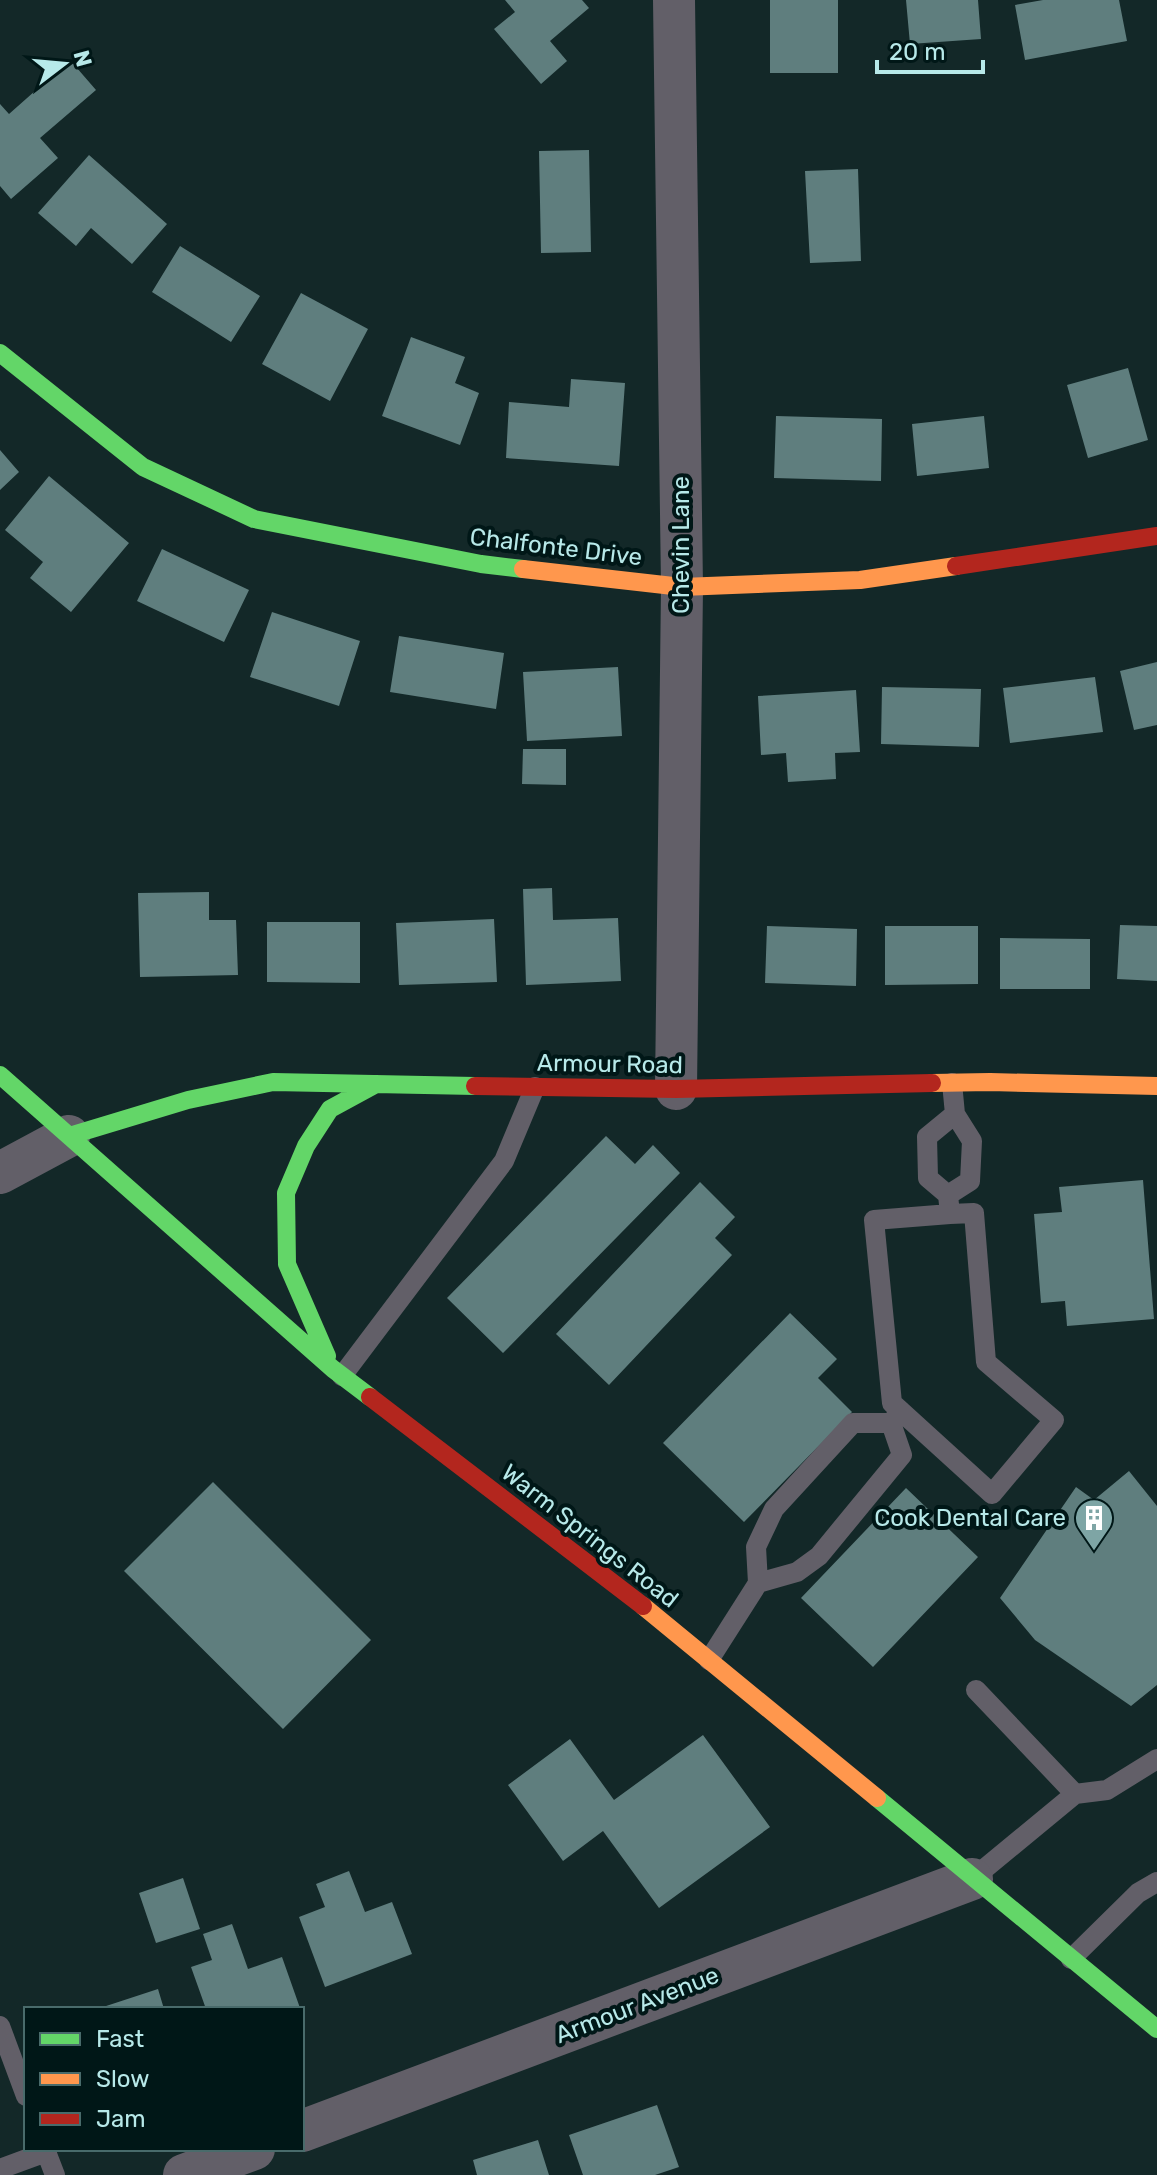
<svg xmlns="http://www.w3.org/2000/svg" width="1157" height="2175" font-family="Rubik,sans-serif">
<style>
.building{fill:#5f7e7e}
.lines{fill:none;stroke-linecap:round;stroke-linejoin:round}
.lane{stroke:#625f68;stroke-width:20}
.street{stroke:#625f68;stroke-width:42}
.fast{stroke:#63d668;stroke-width:18}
.slow{stroke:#ff974d;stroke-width:18}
.jam{stroke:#b3261e;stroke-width:18}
.labels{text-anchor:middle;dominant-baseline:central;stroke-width:8;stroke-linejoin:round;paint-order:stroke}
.street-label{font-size:24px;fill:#b7e9e9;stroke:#001717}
.poi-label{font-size:24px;fill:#b7e9e9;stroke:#001717;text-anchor:end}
</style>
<rect width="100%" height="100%" fill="#132828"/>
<!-- building -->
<path class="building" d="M505,0H582L589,8L550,41L567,61L541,84L494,29L515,12Z
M770,0H838V73H770Z
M906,0H978L981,39L910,44Z
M1043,0H1119L1127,41L1025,60L1015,5Z
M70,60L96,90L40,138L58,158L11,199L0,186V104L9,114Z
M589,150L591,252L541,253L539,151Z
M89,155L167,224L132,264L91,228L76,246L38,213Z
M858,169L861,261L810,263L805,171Z
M180,246L260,296L231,342L152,292Z
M301,293L368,329L330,401L262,364Z
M411,337L465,357L455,383L479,393L460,445L382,416Z
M1128,368L1148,440L1088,458L1067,385Z
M571,379L625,383L619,466L506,458L509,402L569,407Z
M776,416L882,419L881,481L774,478Z
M984,416L989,468L917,476L912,424Z
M0,450L19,472L0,490Z
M49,476L129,543L71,612L30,578L43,562L5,530Z
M162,549L249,590L224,642L137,601Z
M272,612L360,641L339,706L250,677Z
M399,636L504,653L496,709L390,692Z
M1157,662V725L1134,730L1120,671Z
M618,667L622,736L527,741L523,672Z
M1095,677L1103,732L1010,743L1003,688Z
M882,687L981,689L979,747L881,744Z
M856,690L860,752L835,753L836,779L788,782L786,753L761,755L758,696Z
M523,749H566V785L522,784Z
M552,888L553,920L618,918L621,981L526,985L523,889Z
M209,892V920H236L238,975L140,977L138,893Z
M494,919L497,982L399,985L396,923Z
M267,922H360V983L267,982Z
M1120,925L1157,926V981L1117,979Z
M767,926L857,929L856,986L765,983Z
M885,926H978V984L885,985Z
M1000,938L1090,939V989H1000Z
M606,1136L635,1164L653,1145L680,1173L503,1353L447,1298Z
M1143,1180L1154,1319L1067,1326L1065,1301L1041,1303L1034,1214L1062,1212L1059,1187Z
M700,1182L735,1217L715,1238L732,1255L609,1385L556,1334Z
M790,1313L837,1359L818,1378L852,1412L744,1522L663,1443Z
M1129,1471L1157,1506V1685L1131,1706L1035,1640L1000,1598L1076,1487L1094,1500Z
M213,1482L371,1640L283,1729L124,1571Z
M906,1488L978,1557L873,1667L801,1598Z
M703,1735L770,1827L659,1908L603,1831L563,1861L508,1785L570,1739L614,1800Z
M349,1871L365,1912L392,1902L412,1954L325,1987L299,1917L325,1907L316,1884Z
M183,1878L200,1929L156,1943L139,1893Z
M232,1924L248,1969L282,1957L300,2008L206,2009L191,1967L212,1960L203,1934Z
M158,1989L164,2009H100V2008Z
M657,2105L679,2167L655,2175H583L569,2135Z
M538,2140L549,2175H477L473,2160Z"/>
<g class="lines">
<!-- lane -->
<path class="lane" d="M952,1083L955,1114L972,1141L970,1181L948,1195L928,1178L927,1137L955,1114
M948,1195L950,1214L874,1220L892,1403L992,1494L1054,1420L986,1362L974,1213L950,1214
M342,1376L504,1161L535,1087
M758,1583L797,1572L819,1556L902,1455L891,1423
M709,1660L758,1583L756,1547L774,1509L853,1423H891L901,1411
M1075,1794L1107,1790L1157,1759
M972,1879L1075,1794L976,1690
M1071,1959L1138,1893L1157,1882
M0,2026L26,2096
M45,2149L55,2175
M0,2169L46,2152"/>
<!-- street -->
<path class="street" d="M674,0L682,587L676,1089
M0,1173L69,1136
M302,2131L972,1879
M184,2175L254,2149"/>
<!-- fast -->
<path class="fast" d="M0,353L143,467L254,519L481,564L523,569
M0,1075L333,1369L370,1397
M69,1136L188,1100L273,1082L475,1086
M327,1356L287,1264L286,1193L306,1146L330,1109L376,1084
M877,1798L1157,2029"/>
<!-- slow -->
<path class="slow" d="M523,569L682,587L860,580L956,566
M932,1083L990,1082L1157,1086
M643,1606L877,1798"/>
<!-- jam -->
<path class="jam" d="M956,566L1157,536
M475,1086L676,1089L932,1083
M370,1397L643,1606"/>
</g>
<!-- icons -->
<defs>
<symbol id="building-pin" viewBox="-11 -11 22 30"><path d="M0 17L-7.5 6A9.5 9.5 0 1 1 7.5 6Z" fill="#7ea5a5" stroke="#001717"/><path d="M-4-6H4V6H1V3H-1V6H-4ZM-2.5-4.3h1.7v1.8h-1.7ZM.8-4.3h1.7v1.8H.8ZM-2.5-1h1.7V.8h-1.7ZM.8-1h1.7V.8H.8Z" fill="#fff"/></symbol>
</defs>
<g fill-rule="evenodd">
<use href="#building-pin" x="1072" y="1496" width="44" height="60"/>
</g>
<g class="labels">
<!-- street labels -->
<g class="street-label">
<text transform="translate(681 545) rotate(-90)">Chevin Lane</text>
<text transform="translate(556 547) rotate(7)">Chalfonte Drive</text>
<text transform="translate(610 1064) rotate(1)">Armour Road</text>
<text transform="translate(590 1536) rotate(38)">Warm Springs Road</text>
<text transform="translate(637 2005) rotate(-21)">Armour Avenue</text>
</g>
<!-- poi labels -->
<g class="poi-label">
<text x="1066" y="1518">Cook Dental Care</text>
</g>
</g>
<!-- legend -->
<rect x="24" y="2007" width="280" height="144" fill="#001717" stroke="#496b6b" stroke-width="2"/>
<rect x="40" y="2033" width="40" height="12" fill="#63d668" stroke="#496b6b" stroke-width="2"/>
<text x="96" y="2047" font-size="24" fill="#b7e9e9">Fast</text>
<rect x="40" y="2073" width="40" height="12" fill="#ff974d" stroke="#496b6b" stroke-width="2"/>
<text x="96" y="2087" font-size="24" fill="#b7e9e9">Slow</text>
<rect x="40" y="2113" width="40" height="12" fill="#b3261e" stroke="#496b6b" stroke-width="2"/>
<text x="96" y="2127" font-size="24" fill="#b7e9e9">Jam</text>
<!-- north arrow -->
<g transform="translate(64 64) rotate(74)" stroke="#001717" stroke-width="6" paint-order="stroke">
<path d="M0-6L14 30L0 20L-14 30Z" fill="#b7e9e9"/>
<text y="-12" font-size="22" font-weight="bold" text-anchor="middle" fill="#b7e9e9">N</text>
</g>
<!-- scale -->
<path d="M877 60v12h106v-12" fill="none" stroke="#b7e9e9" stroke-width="4"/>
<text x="889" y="60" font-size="24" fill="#b7e9e9" stroke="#001717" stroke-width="6" paint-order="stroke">20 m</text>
</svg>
